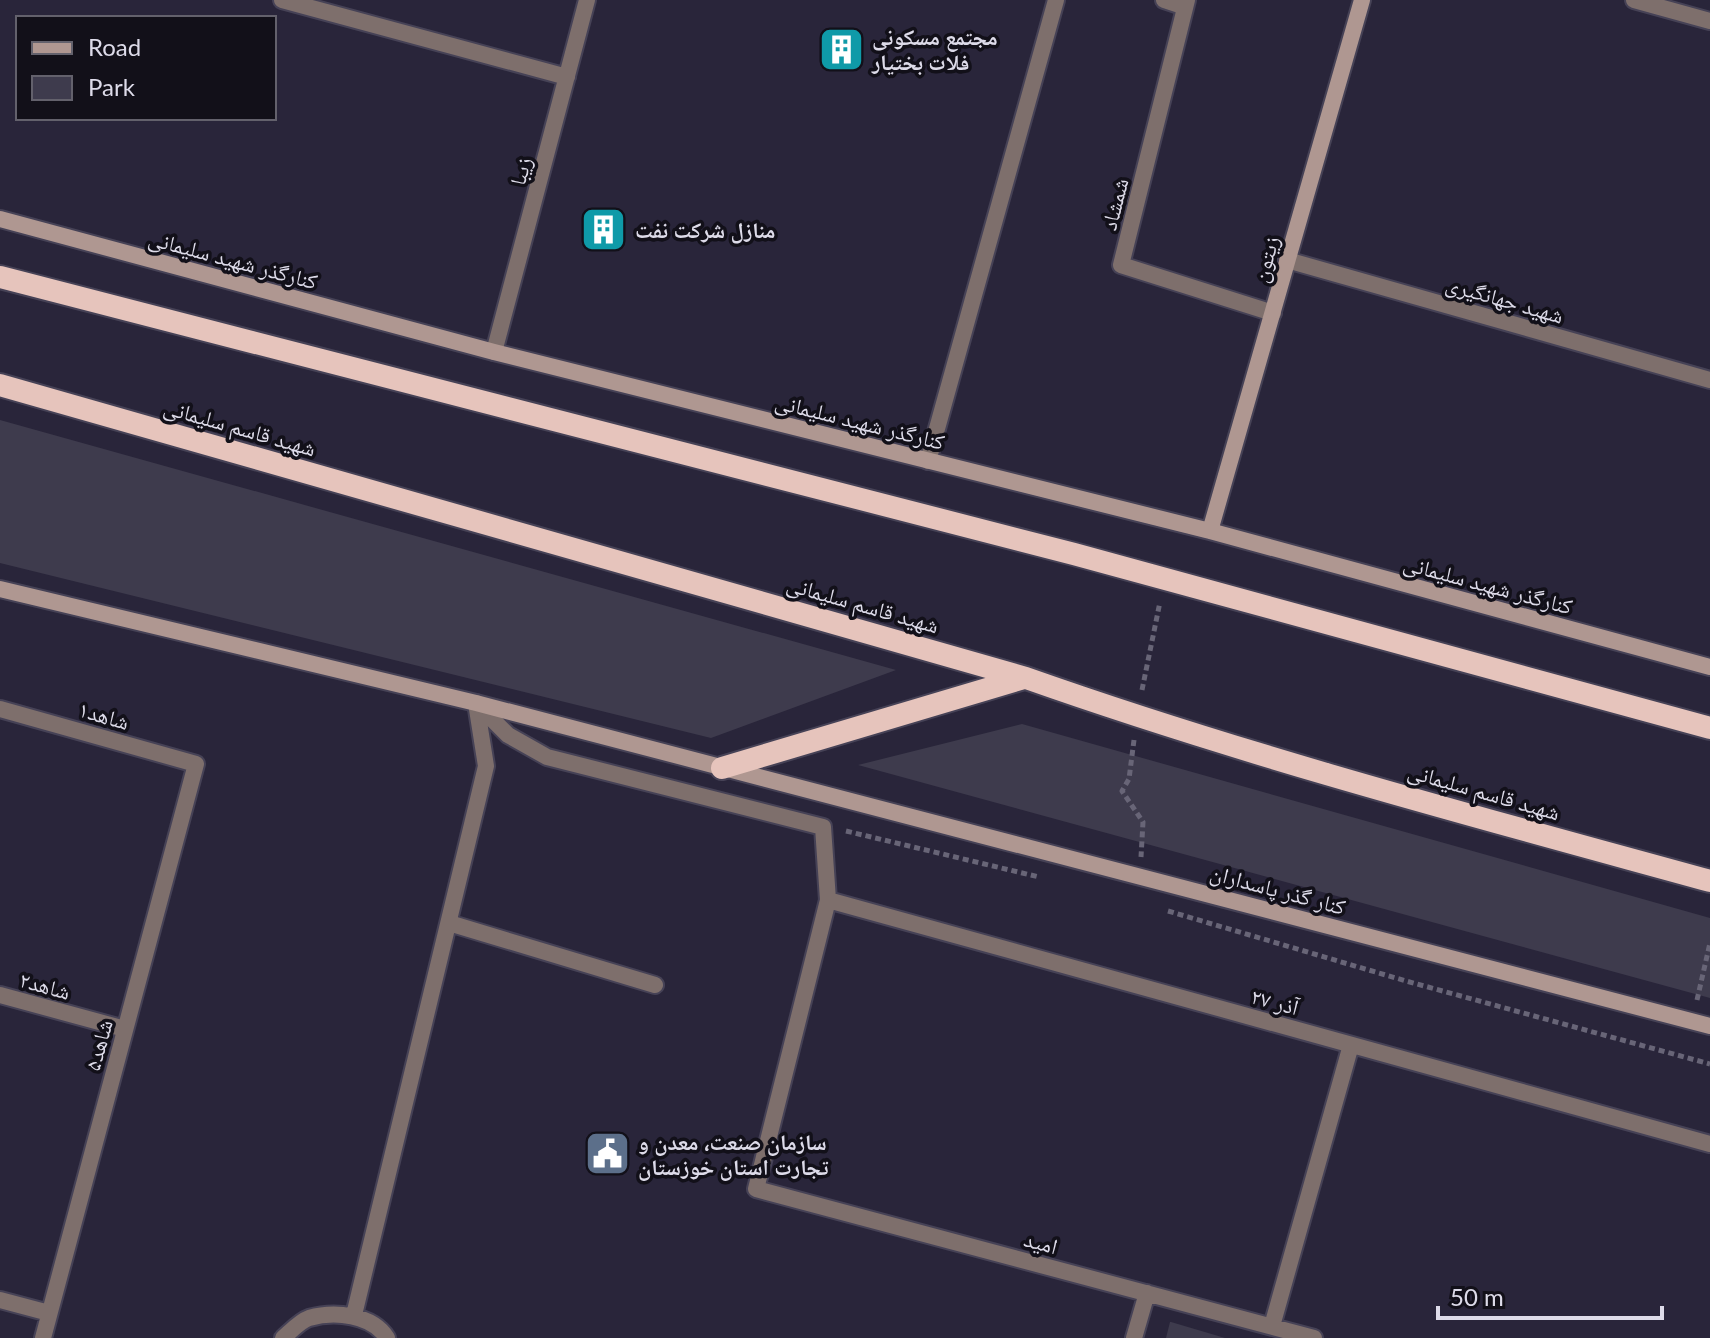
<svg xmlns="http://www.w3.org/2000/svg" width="1710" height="1338" font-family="Lato,'Noto Naskh Arabic',sans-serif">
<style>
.green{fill:#3e3b4d}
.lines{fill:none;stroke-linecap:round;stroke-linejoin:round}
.minor-casing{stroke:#464256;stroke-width:20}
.secondary-casing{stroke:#464256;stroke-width:20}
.trunk-casing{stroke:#464256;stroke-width:26}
.path{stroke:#686577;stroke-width:5;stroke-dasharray:6 4;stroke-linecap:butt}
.minor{stroke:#7e6f6c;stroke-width:16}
.secondary{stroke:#af9791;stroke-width:16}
.trunk{stroke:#e6c4bc;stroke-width:22}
.labels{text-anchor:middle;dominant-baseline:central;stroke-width:7;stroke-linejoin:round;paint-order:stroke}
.poi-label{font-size:22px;font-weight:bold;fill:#dddbe9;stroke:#121019;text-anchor:start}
.street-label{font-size:22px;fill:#dddbe9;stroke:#121019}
</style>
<rect width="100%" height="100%" fill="#29253a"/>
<!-- green -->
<path class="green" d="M0,420L896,670L711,738L0,563Z
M1022,724L1710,918V998L858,765Z
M1170,1322H1171L1225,1338H1166Z"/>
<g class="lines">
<defs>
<path id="minor" d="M282,0L567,77
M1164,0L1185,7
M1187,0L1121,265L1273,313
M1634,0L1710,21
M1287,260L1710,380
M494,352L587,0
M928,461L1056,0
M476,703L508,735L547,757L823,827L828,900L756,1189L1314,1338
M0,709L196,764L43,1338
M828,900L1710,1144
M449,923L655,985
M0,995L125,1029
M0,1300L49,1313
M354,1315L486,766L476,703
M1272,1326L1351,1045
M283,1338C290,1332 300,1321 309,1318C334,1311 372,1314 387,1338
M1134,1338L1147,1293"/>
<path id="secondary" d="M0,219L494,352L1210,531L1710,667
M1210,531L1362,0
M0,589L476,703L1710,1026"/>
<path id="trunk" d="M0,277L1074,554L1710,728
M0,385L1026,678C1250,757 1481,818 1710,881
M722,768L1024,678"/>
</defs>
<!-- minor casing -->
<use href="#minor" class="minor-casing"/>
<!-- secondary casing -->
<use href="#secondary" class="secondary-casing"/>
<!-- trunk casing -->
<use href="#trunk" class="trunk-casing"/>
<!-- path -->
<path class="path" d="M1142,690L1160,602
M1134,740L1129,779L1122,791L1143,822L1141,857
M846,831L1039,877
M1168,911L1406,981L1710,1064
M1697,1000L1710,943"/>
<!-- minor -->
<use href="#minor" class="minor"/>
<!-- secondary -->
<use href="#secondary" class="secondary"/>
<!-- trunk -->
<use href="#trunk" class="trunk"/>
</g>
<!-- icons -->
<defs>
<symbol id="building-square" viewBox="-11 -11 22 22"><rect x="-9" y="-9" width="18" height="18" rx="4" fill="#0f9aa8" stroke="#121019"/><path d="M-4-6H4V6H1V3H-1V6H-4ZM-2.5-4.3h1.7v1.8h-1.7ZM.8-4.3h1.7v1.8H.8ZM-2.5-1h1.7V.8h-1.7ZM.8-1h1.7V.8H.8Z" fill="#fff"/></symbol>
<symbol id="civic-square" viewBox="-11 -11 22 22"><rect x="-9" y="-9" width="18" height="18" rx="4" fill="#5c6f8a" stroke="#121019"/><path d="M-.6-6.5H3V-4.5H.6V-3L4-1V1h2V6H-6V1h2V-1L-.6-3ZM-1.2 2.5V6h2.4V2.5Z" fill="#fff"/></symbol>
</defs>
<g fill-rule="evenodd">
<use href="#building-square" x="816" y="24" width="51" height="51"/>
<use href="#building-square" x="578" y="204" width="51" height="51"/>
<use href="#civic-square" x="582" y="1128" width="51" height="51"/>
</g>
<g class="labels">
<!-- poi labels -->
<g class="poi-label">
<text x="872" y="36">مجتمع مسکونی<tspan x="872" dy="25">فلات بختیار</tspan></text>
<text x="635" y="229">منازل شرکت نفت</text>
<text x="638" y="1141">سازمان صنعت، معدن و<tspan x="638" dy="25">تجارت استان خوزستان</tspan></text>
</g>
<!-- street labels -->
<g class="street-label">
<text transform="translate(520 171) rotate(-75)">زیبا</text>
<text transform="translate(1114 204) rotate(-76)">شمشاد</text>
<text transform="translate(233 259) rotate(15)">کنارگذر شهید سلیمانی</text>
<text transform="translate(1265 259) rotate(-74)">زیتون</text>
<text transform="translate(1505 299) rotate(16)">شهید جهانگیری</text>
<text transform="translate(860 421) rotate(14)">کنارگذر شهید سلیمانی</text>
<text transform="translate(240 427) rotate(16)">شهید قاسم سلیمانی</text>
<text transform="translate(1488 584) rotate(15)">کنارگذر شهید سلیمانی</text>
<text transform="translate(863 604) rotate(16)">شهید قاسم سلیمانی</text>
<text transform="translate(104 715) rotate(16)">شاهد۱</text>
<text transform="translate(1484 791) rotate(16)">شهید قاسم سلیمانی</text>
<text transform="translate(1278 889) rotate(15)">کنار گذر پاسداران</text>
<text transform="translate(45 985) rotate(15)">شاهد۲</text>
<text transform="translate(1275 1001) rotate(15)">آذر ۲۷</text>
<text transform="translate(98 1045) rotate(-75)">شاهد۵</text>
<text transform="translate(1041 1242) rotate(15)">امید</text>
</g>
</g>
<!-- legend -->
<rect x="16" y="16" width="260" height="104" fill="#121019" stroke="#63616c" stroke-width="2"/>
<rect x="32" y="42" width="40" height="12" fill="#af9791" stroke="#63616c" stroke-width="2"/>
<text x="88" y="56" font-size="24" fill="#dddbe9">Road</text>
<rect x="32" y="76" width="40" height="24" fill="#3e3b4d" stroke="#63616c" stroke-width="2"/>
<text x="88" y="96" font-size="24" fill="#dddbe9">Park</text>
<!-- scale -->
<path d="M1438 1306v12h224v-12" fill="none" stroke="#dddbe9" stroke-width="4"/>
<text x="1450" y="1306" font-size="24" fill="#dddbe9" stroke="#121019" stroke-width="6" paint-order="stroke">50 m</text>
</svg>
